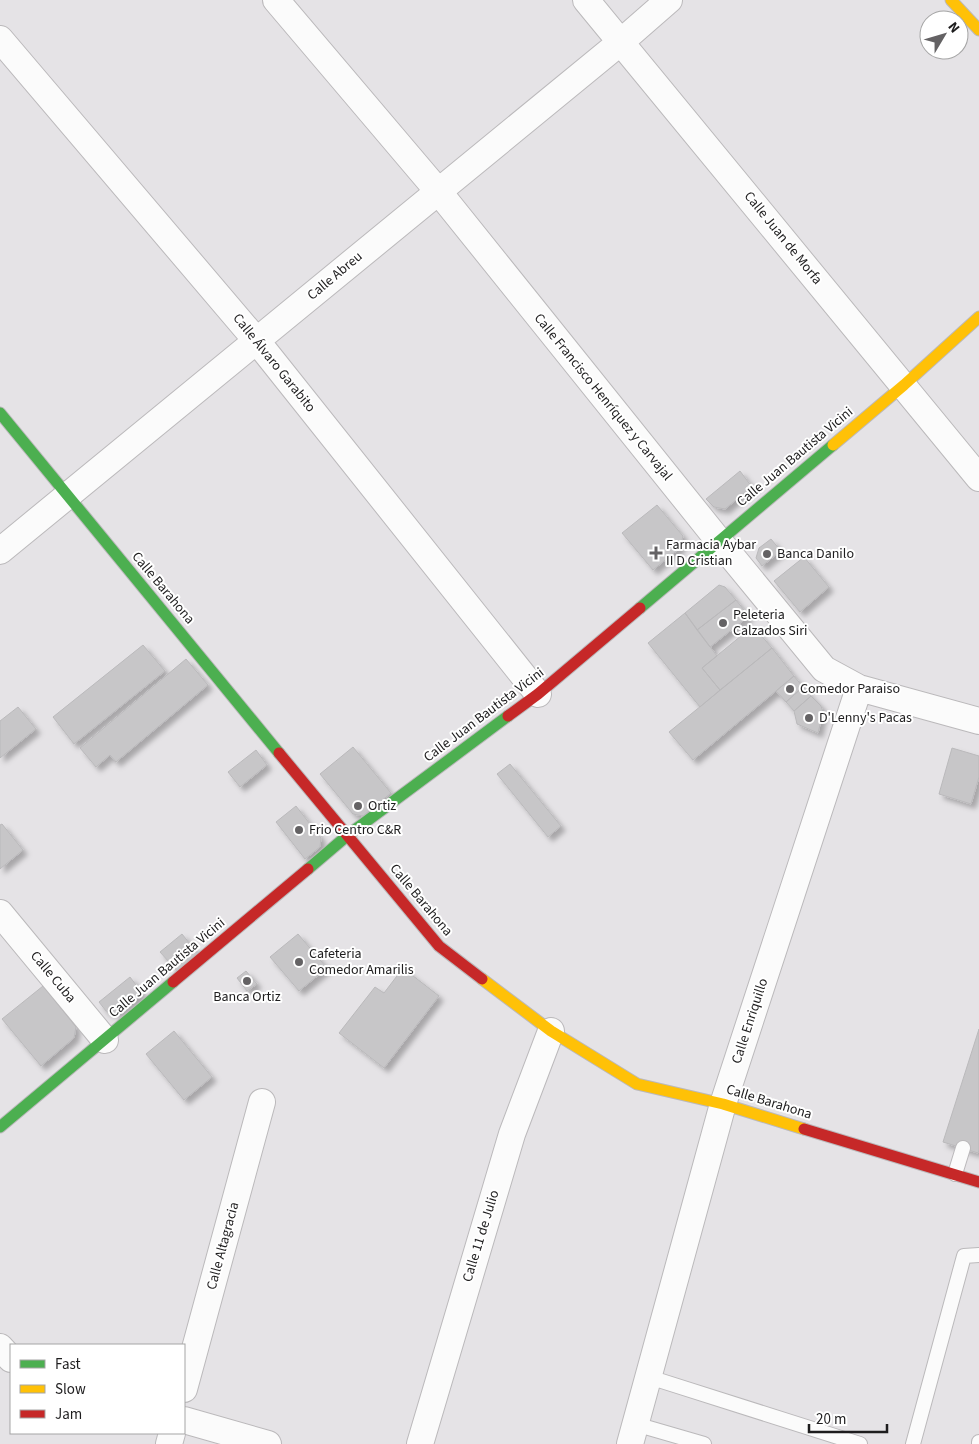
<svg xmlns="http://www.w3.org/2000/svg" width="979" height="1444" font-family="'Source Sans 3',sans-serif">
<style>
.building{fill:#c7c6c8;stroke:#bab9bb;filter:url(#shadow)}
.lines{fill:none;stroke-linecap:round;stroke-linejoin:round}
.lane-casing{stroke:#bbb9bb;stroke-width:16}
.street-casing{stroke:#bbb9bb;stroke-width:28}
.fast-casing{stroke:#bbb9bb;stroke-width:13}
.slow-casing{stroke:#bbb9bb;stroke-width:13}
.jam-casing{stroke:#bbb9bb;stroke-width:13}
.lane{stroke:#fbfbfb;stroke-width:14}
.street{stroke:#fbfbfb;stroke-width:26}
.fast{stroke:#4caf50;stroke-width:11}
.slow{stroke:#ffc107;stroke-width:11}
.jam{stroke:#c62828;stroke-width:11}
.poi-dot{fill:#646264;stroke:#fff;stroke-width:2}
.labels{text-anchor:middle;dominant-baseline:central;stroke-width:4;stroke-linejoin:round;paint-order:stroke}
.street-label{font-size:14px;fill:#1e1d1e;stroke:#fff}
.poi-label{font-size:14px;fill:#1e1d1e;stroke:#fff;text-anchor:start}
</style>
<defs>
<filter id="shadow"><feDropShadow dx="4.5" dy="4.5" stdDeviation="2.5" flood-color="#0004"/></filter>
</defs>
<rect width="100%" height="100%" fill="#e5e3e6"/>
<!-- building -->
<path class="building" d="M740,471L752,487L725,509L714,507L706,499Z
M657,505L683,536L680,548L653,570L622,533Z
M771,539L781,551L762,566L756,558L759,548Z
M804,557L829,587L800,612L774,581Z
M719,585L725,587L736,600L697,630L685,613Z
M736,600L749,616L710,647L697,630Z
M685,613L717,656L702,668L720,690L700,707L648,643Z
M753,626L772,648L720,690L702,668Z
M143,645L165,671L74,744L53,717Z
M772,648L794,676L693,760L669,732Z
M186,659L208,685L116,762L110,755L96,767L80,748Z
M794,676L803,687L786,702L776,691Z
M803,687L811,696L794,711L786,702Z
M811,696L821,706L823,712L818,733L797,724L794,711Z
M18,707L36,729L0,758V721Z
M353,747L391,793L363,816L353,814L320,774Z
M952,748L979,756V777L971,804L939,794Z
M256,750L267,765L240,787L228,772Z
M510,764L561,826L548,837L497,774Z
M296,806L321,838L320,847L305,859L276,822Z
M2,824L23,850L0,869V825Z
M182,934L199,955L178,972L160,952Z
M298,934L327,968L299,991L270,957Z
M403,968L439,996L384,1068L339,1033L375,987L384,993Z
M246,971L257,984L247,991L237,978Z
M130,977L143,994L117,1014L106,1011L99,1002Z
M43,986L76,1027L74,1038L41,1066L2,1019Z
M979,1029V1150L978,1153L943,1142Z
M174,1031L212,1077L184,1100L146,1054Z"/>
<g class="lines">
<defs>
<path id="lane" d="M955,1174L963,1148
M649,1377L860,1444
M635,1424L704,1444
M913,1444L964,1256L979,1255
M979,1444V1442"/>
<path id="street" d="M276,0L438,191L719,541L824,669L859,688L979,721
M586,0L979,478
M0,39L256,340L538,694
M0,551L622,41L669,0
M0,913L105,1040
M0,1347L11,1359
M184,1389L262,1102
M184,1420L268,1444
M169,1444L172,1433
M420,1444L512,1134L551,1031
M630,1444L723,1104L859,688"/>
<path id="fast" d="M0,413L279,753
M640,608L833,445
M308,869L348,835L508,716
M0,1127L173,982"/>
<path id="slow" d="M951,0L979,30
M833,445L904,385L979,317
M482,979L551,1031L637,1084L723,1104L804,1129"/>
<path id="jam" d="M508,716L538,694L640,608
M279,753L439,946L482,979
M173,982L308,869
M804,1129L979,1182"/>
</defs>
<!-- lane casing -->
<use href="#lane" class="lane-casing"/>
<!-- street casing -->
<use href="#street" class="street-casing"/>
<!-- fast casing -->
<use href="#fast" class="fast-casing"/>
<!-- slow casing -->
<use href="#slow" class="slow-casing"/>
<!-- jam casing -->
<use href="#jam" class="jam-casing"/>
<!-- lane -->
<use href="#lane" class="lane"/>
<!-- street -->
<use href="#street" class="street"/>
<!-- fast -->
<use href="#fast" class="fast"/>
<!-- slow -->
<use href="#slow" class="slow"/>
<!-- jam -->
<use href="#jam" class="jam"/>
</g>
<!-- markers -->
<g class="poi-dot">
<path d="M653.5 545.5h5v5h5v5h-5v5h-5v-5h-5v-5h5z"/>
<circle cx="767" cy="554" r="5"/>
<circle cx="723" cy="623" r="5"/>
<circle cx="790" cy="689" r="5"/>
<circle cx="809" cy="718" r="5"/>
<circle cx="358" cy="806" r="5"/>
<circle cx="299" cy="830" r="5"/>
<circle cx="299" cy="962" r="5"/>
<circle cx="247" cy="981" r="5"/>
</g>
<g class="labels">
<!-- street labels -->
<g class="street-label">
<text transform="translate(783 238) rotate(51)">Calle Juan de Morfa</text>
<text transform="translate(335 276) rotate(-40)">Calle Abreu</text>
<text transform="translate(274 363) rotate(51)">Calle Álvaro Garabito</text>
<text transform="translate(603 397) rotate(51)">Calle Francisco Henríquez y Carvajal</text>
<text transform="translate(795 457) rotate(-40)">Calle Juan Bautista Vicini</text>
<text transform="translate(163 588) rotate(50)">Calle Barahona</text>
<text transform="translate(484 715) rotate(-37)">Calle Juan Bautista Vicini</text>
<text transform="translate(421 900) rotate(50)">Calle Barahona</text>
<text transform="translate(167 968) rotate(-40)">Calle Juan Bautista Vicini</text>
<text transform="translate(53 977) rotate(50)">Calle Cuba</text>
<text transform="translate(750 1021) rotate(-72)">Calle Enriquillo</text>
<text transform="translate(769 1102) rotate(17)">Calle Barahona</text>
<text transform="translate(481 1236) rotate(-73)">Calle 11 de Julio</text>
<text transform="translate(223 1246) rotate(-75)">Calle Altagracia</text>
</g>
<!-- poi labels -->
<g class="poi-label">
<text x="666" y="545">Farmacia Aybar<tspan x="666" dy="16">II D Cristian</tspan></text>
<text x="777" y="554">Banca Danilo</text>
<text x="733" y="615">Peleteria<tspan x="733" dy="16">Calzados Siri</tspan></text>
<text x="800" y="689">Comedor Paraiso</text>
<text x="819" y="718">D'Lenny's Pacas</text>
<text x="368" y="806">Ortiz</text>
<text x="309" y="830">Frio Centro C&amp;R</text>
<text x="309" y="954">Cafeteria<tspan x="309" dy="16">Comedor Amarilis</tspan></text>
<text x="247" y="997" text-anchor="middle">Banca Ortiz</text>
</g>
</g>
<!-- legend -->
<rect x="10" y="1344" width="175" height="90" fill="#ffffff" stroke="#a5a5a5"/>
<rect x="20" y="1360" width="25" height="8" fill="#4caf50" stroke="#a5a5a5"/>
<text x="55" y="1369" font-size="15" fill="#1e1d1e">Fast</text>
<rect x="20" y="1385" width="25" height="8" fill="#ffc107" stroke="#a5a5a5"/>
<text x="55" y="1394" font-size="15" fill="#1e1d1e">Slow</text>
<rect x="20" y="1410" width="25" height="8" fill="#c62828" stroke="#a5a5a5"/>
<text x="55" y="1419" font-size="15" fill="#1e1d1e">Jam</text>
<!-- north arrow -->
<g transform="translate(944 35) rotate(52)"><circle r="24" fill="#ffffff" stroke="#a5a5a5"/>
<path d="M0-4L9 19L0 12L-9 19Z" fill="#646264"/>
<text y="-8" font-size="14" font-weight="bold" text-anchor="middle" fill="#1e1d1e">N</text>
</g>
<!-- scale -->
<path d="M809 1424v8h78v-8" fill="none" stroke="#1e1d1e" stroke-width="2.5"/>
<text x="816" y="1424" font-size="15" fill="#1e1d1e" stroke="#ffffff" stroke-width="4" paint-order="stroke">20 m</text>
</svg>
